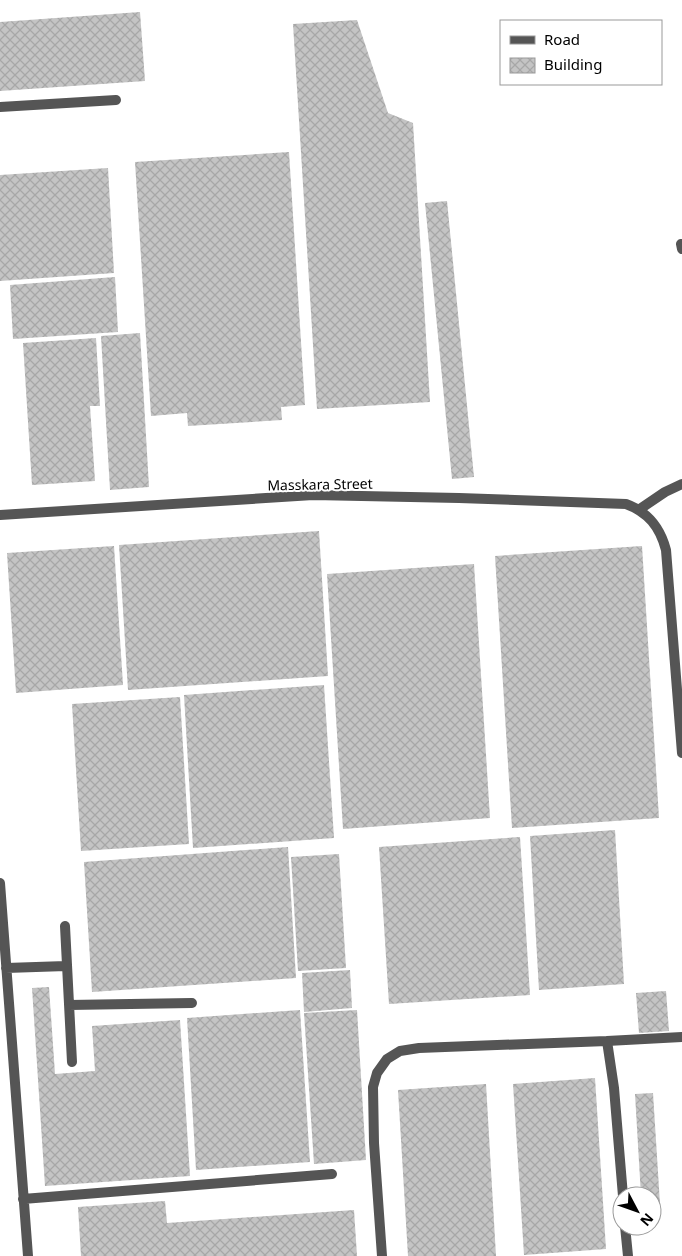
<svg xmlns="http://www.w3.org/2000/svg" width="682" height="1256" font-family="'Noto Sans',sans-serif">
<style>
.building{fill:url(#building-cross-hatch)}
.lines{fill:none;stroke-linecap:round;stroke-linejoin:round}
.service{stroke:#555;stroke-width:10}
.minor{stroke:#555;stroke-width:10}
.labels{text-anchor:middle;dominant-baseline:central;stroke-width:4;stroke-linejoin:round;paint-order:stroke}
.street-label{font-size:14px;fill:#000;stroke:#fff}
</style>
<defs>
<pattern id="building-cross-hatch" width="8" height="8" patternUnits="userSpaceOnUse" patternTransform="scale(1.25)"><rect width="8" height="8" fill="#c4c4c4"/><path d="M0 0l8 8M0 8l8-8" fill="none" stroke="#a7a7a7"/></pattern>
</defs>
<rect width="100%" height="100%" fill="#fff"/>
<!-- building -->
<path class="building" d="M140,12L145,81L0,91V22Z
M357,20L388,113L413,123L430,402L317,409L293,24Z
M289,152L305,405L281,407L282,420L188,426L187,413L151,416L135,162Z
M108,168L114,273L0,281V175Z
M447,201L474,477L452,479L425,203Z
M115,277L118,332L13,339L10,285Z
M140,333L149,487L110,490L101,336Z
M96,338L100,406H90L95,481L32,485L23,343Z
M319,531L328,676L128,690L119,545Z
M114,546L123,685L16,693L7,553Z
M642,546L659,818L512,828L495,556Z
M474,564L490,818L343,829L327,574Z
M324,685L334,838L193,848L184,695Z
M180,697L189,844L81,851L72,704Z
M615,830L624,984L539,990L530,836Z
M520,837L530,995L389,1004L379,847Z
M288,847L296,978L92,992L84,862Z
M339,854L346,968L298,971L291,857Z
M350,970L352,1008L304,1012L302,973Z
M49,987L55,1074L95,1071L92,1026L180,1020L190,1176L45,1186L32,988Z
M666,991L669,1031L639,1033L636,993Z
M300,1010L310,1162L196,1170L187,1018Z
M357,1010L366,1160L314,1164L304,1013Z
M595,1078L606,1249L524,1255L513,1084Z
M486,1084L496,1256H408L398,1090Z
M653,1093L660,1204H652V1196H641L635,1094Z
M165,1201L167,1223L354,1210L357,1256H81L78,1207Z"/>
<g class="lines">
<!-- service -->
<path class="service" d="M0,107L116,100
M0,883L28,1256
M65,926L72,1062
M6,968L66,966
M69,1005L192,1003
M607,1041L682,1037
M23,1199L332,1174
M625,1226L628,1256
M382,1256L374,1143L373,1087L377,1073L387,1059L400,1051L419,1048L607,1041L614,1088L623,1196"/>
<!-- minor -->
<path class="minor" d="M681,244L682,249
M640,509L665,492L682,484
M0,515L313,495L459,498L626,504C648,512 660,527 666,550L682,753"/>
</g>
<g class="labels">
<!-- street labels -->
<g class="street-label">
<text transform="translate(320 484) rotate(-1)">Masskara Street</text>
</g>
</g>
<!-- legend -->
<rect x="500" y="20" width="162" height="65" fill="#ffffff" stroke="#999999"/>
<rect x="510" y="36" width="25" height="8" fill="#555555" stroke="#999999"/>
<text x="544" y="45" font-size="15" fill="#000000">Road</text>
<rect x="510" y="58" width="25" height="15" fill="url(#building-cross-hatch)" stroke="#999999"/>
<text x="544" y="70" font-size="15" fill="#000000">Building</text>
<!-- north arrow -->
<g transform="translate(637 1211) rotate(131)"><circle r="24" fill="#ffffff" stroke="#999999"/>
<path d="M0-4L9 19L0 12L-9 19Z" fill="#000000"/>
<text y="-8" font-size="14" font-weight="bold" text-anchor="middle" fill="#000000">N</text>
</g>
</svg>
